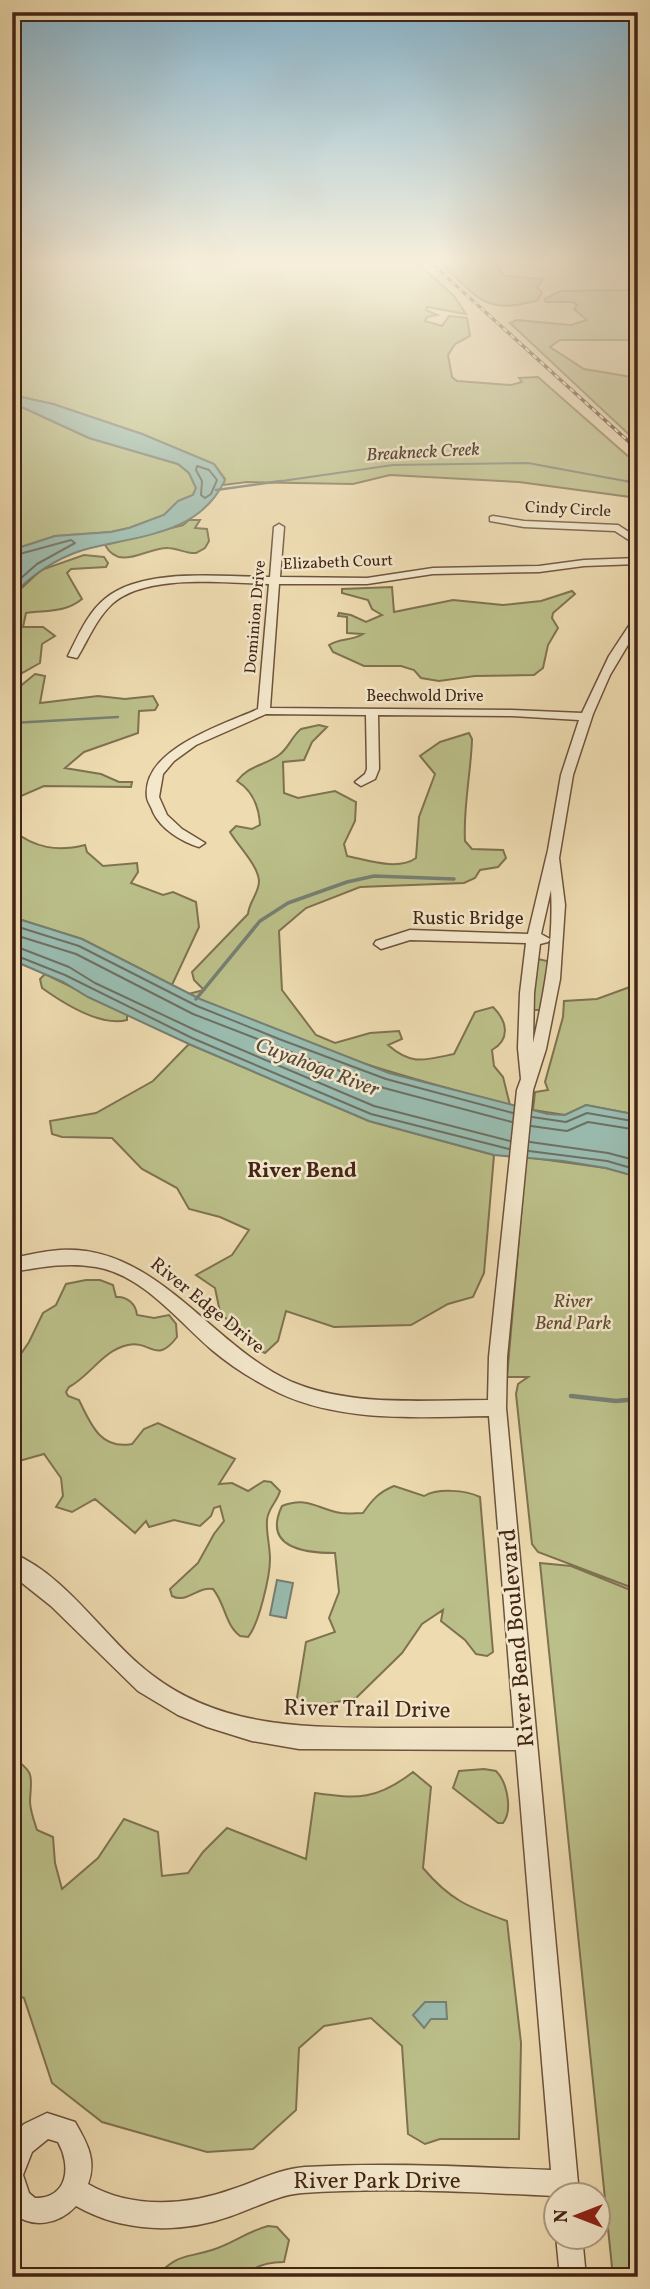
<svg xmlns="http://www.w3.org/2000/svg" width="650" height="2289" font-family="Vollkorn,serif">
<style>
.green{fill:#bbbf89;stroke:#7f7250;stroke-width:2}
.water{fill:#99bbaf;stroke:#777f72;stroke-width:2}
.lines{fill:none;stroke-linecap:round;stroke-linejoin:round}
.shore{stroke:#6e7062;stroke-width:2}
.stream-far3{stroke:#777f72;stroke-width:2}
.stream-far2{stroke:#777f72;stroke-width:2.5}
.stream-far1{stroke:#777f72;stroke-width:3.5}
.stream{stroke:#777f72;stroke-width:4.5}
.minor-casing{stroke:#6e523c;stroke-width:3}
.minor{fill:#f4e8cc;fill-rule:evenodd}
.rail-casing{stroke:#432516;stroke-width:3.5}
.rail{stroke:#f4e8cc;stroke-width:2;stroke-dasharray:5;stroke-linecap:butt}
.labels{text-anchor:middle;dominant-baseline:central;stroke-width:5;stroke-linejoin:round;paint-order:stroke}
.far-street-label{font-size:16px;fill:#432516;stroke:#f4e8cc}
.far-water-label{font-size:18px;font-style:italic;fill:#584a3c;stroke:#f4e8cc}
.street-label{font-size:19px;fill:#432516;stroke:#f4e8cc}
.park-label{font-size:19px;font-style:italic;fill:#614c33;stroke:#f4e8cc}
.water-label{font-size:21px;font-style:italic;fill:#584a3c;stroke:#f4e8cc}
.neighbourhood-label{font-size:21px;font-weight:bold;fill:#432516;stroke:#f4e8cc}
.near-street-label{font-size:23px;fill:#432516;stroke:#f4e8cc}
</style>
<rect width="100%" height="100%" fill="#eedbb0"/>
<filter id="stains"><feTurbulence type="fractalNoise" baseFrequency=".00286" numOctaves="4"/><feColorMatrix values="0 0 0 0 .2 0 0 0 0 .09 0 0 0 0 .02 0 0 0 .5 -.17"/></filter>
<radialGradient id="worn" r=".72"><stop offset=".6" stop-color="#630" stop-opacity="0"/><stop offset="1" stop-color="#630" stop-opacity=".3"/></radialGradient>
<!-- green -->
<path class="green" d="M12,261H415L454,296L466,314L427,307L426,310L437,315L427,317L425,321L442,326L449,316L467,318L470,336L455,344L448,355L452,377L457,381L511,385L522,382L519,378L538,377L638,465V498L519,482L390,475L353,484L247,482L223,485L225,479L214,464L142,434L53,404L12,395Z
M438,261H506L497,266L504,276L543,279L537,288L542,292L538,300C483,317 477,295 438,261Z
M630,290L638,297L636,328L638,340H560L550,347L584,369L638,378V443L510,323L517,320L571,325L587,320L574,309L577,305L573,302H546L545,299L560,291Z
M12,406L24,408L89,438L178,464L189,473L196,488L193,495L178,501L164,515L129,528L111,532L55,536L12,550Z
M189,520H200L195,528L207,529L209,541L205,548L196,553C186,554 178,548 168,548C147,547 120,572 105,545L183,525Z
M84,555L104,557L108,563L106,567L71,569L67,573L82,599C65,613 47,610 26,613L23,627H43L55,636L42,644L40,663L22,673L12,668V597L41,570Z
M392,587L394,612L453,600L503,605L541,601L572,591L575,594L553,613L552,618L558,628L548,645L543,668L534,675L475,676L439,681L421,678L414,670L401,666H364L333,652L329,645C340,638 352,641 363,634L347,633V617L338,616L339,613L351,615L366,622L382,615L372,609L368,600L342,593V589Z
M35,674L45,676L40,703L98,696L125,699L153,696L158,705L155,710L139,711L138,733L84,752L65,768L101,774L119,782H132L131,787L44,786L12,800V693Z
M319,725L327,727L312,742L304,760L283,762L284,793L298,798L335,791L356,802L355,821L344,844L347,856C367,860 398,871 416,858L419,817L435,774L420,756L440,742L469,733L472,739C471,773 463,807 465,841L472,849L503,850L506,858L498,867L480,870L475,878L464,883L360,887L306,908L279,931L282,990L316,1035L335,1043L370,1033L399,1031L402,1039L388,1045C412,1066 425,1060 454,1054L475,1012L493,1007C507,1021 511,1039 492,1050L494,1066L503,1077L510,1105C403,1077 287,1044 188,994L204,990L194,980L192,972L248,914C249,902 259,893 259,881C258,865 238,846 230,832L236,826L252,829L260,825C259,807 253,791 237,781C249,765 264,766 279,755C288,749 292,736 301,729Z
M12,830C35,848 57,852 85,845L87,852L103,866L137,863L138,872L131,883L163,895L173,892L196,902L199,927L172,985L82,939L12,917Z
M538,959L547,961L549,966L541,1010H534L533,962Z
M45,974L127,1014V1020C100,1027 63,1003 42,988L40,979Z
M638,984V1115L586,1105L565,1115L533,1110L535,1092L548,1090L545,1082L563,1017L564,1001L597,999Z
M189,1044L369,1121L494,1155L484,1273L473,1297L448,1304L411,1325L334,1327L286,1311L278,1341L265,1353L251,1346L220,1312L215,1288L196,1275L232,1255L249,1230L220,1217L189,1209L177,1188L142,1169L112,1138L62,1137L52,1134L50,1121L96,1113L153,1081Z
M526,1157L606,1168L638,1177V1590L538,1552L532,1544L516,1394L518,1384L528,1377H507Z
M86,1280H100L113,1285L116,1297C127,1296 136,1304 137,1315L154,1318L169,1315L176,1324L177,1337C156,1365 151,1340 128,1345C103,1350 90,1376 69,1387L66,1392L68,1396L79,1400C91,1425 101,1450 132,1444L144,1429L158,1423L235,1459L219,1484L232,1483L248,1491L264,1481L271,1482L280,1491C277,1502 268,1508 267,1520C266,1533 270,1546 270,1559C270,1576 259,1624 248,1637L240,1636C225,1625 225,1603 213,1589C197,1586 187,1604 172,1596L170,1589L198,1563L214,1534L224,1521L220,1506L214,1508L211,1516L200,1526L174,1520L149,1527L146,1521L135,1533L95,1499L72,1512L56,1507L63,1496L61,1478L44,1454L12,1463V1367L29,1342L43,1313L56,1305L66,1284Z
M394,1486L424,1496C438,1488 465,1490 480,1497L493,1652L487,1656L476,1654L465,1640L441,1621L443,1610L422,1624L402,1653L356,1698L327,1704H296L306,1642L335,1632L329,1618L339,1592L335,1553C305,1553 262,1548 282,1506C308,1496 317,1509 341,1513C348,1514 356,1513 363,1513C372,1500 379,1492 394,1486Z
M540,1563L571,1566L638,1593V2277H613Z
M12,1757C36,1773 31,1776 30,1801C30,1810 34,1821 37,1830L53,1837L55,1863L62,1889L98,1858L124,1819L158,1832L162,1876L188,1873L203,1852L227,1828L306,1859L315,1793C358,1799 377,1800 413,1772L431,1787L423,1868C450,1900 468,1907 507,1921L521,2043L519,2139H440L425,2144L408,2134L402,2046L371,2018L324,2026L299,2048L296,2110L253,2149L207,2152L102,2122L52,2083L24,1998L12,1993Z
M484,1769L496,1771C507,1782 513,1810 503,1823H498L453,1788L459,1771Z
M268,2226L277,2227L289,2240L284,2262C269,2262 254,2265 245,2277H155C179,2253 183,2259 212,2250C232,2244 248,2231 268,2226Z"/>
<!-- water -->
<path class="water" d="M12,395L53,404L142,434L214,464L225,480C198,537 136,535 83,550C57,558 29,576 12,597V550L55,536L111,532L129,528L164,515L178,501L193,495L196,488L189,473L178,464L89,438L24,408L12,406Z
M12,917L82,939L200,999L389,1073L548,1114L565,1115L586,1105L638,1115V1177L606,1168L563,1161L494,1155L369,1121L189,1044L88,997L63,982L12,960Z
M277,1580L293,1583L286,1618L270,1615Z
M425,2002H446L447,2019H431L424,2028L413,2015Z"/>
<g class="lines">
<!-- shore -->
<path class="shore" d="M197,466L209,470L217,480L211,494L205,498L201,495L202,481L196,470Z
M12,556L71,540L75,543L37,564L12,586
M12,925L79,946L197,1006L279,1039L386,1079L513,1113
M12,934L76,954L193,1014L384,1088L512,1122
M12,945L69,967L95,983L195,1030L374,1106L510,1141
M12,954L65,975L192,1038L371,1114L509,1149
M532,1117L566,1122L587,1113L638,1122
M531,1126L567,1131L588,1122L638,1130
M530,1142L608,1153L638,1161
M529,1151L607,1161L638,1170"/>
<!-- stream-far3 -->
<path class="stream-far3" d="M268,483L393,465L528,463L636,483"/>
<!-- stream-far2 -->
<path class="stream-far2" d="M626,481L638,483
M216,490L281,481
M12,723L118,717"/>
<!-- stream-far1 -->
<path class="stream-far1" d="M196,999L260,921L288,903L347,882L374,876L454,879"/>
<!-- stream -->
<path class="stream" d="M571,1396L616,1401L638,1399"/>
<defs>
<path id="minor" d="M493,516L524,521L618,525L638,538V546L615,531L524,527L490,521V517Z
M279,524L284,527L280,577L367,578L433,568L539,566L584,560L638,558V564L584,566L539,572L433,574L367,584H279L270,708L512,710L582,713L609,656L634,618L638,617V628L610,675L593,714L573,775L559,858L565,905L560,979L546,1049L533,1090L507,1357L506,1408L579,2194H556V2200L554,2196C470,2192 386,2187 302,2193C277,2195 255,2208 231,2216C181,2234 123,2233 76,2206C58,2225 33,2229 12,2213V2136L24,2124L47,2113L75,2122C87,2143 97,2160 88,2184C131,2209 187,2206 233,2189C257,2181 279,2169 305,2167C386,2162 469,2167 551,2170L516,1750L299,1749L252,1741L207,1727L178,1715L138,1691L51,1606L12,1575V1553C68,1576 105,1640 152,1675C220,1727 300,1727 381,1728C426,1728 470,1728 514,1728L489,1416C420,1417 343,1423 279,1393C255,1381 232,1367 212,1350C178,1321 143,1275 96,1267C67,1262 41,1267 12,1272V1258C28,1255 44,1251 60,1250C156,1244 211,1346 292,1382C352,1407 424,1400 488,1400L489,1357L517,1090L521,1079L518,1048L520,993L526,943L410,940L381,949L374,944L376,941L410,930L528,934L548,850L561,775L579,720L512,716L378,715L379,769L375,779L361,786L355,782L365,774L367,769L366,715L266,714L196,745L174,761L163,774L159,797L167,815L182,829L205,843L199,847C182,842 161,829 153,812C152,808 147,801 147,797C141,749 225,724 258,709L269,584C225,583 146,573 112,604C96,619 88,640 77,658L68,656C78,636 88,612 106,598C144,567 223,577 270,577L274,527ZM551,890C554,942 544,993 533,1043L534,993L540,944L548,942L550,939L541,934ZM48,2139L58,2142C71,2165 69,2198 35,2198L29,2193L23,2175L32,2152Z
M556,2236H582L586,2277H560Z"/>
</defs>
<!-- minor casing -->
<use href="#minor" class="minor-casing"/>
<!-- minor -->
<use href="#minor" class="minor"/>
<defs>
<path id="rail" d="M429,261L638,450"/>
</defs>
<!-- rail casing -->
<use href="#rail" class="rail-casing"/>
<!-- rail -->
<use href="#rail" class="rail"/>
</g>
<!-- sky -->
<linearGradient id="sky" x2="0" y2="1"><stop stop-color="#88b7d1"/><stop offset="0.45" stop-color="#f7efdb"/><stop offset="1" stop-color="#f7efdb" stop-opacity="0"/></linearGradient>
<rect width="650" height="581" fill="url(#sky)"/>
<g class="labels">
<!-- far-street labels -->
<g class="far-street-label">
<text transform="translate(568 510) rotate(3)">Cindy Circle</text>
<text transform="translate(338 563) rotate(-2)">Elizabeth Court</text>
<text transform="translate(256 617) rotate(-85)">Dominion Drive</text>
<text x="425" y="697">Beechwold Drive</text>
</g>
<!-- far-water labels -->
<g class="far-water-label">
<text transform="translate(423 453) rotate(-3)">Breakneck Creek</text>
</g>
<!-- street labels -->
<g class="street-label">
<text x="468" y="919">Rustic Bridge</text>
<text transform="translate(207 1306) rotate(39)">River Edge Drive</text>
</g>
<!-- park labels -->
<g class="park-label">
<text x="573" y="1302">River<tspan x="573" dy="22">Bend Park</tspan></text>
</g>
<!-- water labels -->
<g class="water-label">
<text transform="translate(317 1068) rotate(21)">Cuyahoga River</text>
</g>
<!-- neighbourhood labels -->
<g class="neighbourhood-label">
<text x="302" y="1171">River Bend</text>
</g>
<!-- near-street labels -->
<g class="near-street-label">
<text transform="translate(518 1638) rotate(-95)">River Bend Boulevard</text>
<text transform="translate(367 1710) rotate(1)">River Trail Drive</text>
<text x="377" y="2182">River Park Drive</text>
</g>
</g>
<!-- margin -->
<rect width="650" height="2289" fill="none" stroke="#eedbb0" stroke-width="42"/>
<rect x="14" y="14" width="622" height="2261" fill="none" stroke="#432516" stroke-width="3.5"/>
<rect x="21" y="21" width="608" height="2247" fill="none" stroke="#432516" stroke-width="2"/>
<!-- north arrow -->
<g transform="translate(577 2216) rotate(270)"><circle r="33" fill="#f4e8cc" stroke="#ad9a83" stroke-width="2"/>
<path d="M0-5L12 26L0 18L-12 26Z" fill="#8f2418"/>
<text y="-10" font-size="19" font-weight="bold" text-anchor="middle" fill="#432516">N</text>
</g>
<rect width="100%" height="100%" filter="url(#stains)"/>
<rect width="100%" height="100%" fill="url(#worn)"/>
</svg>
